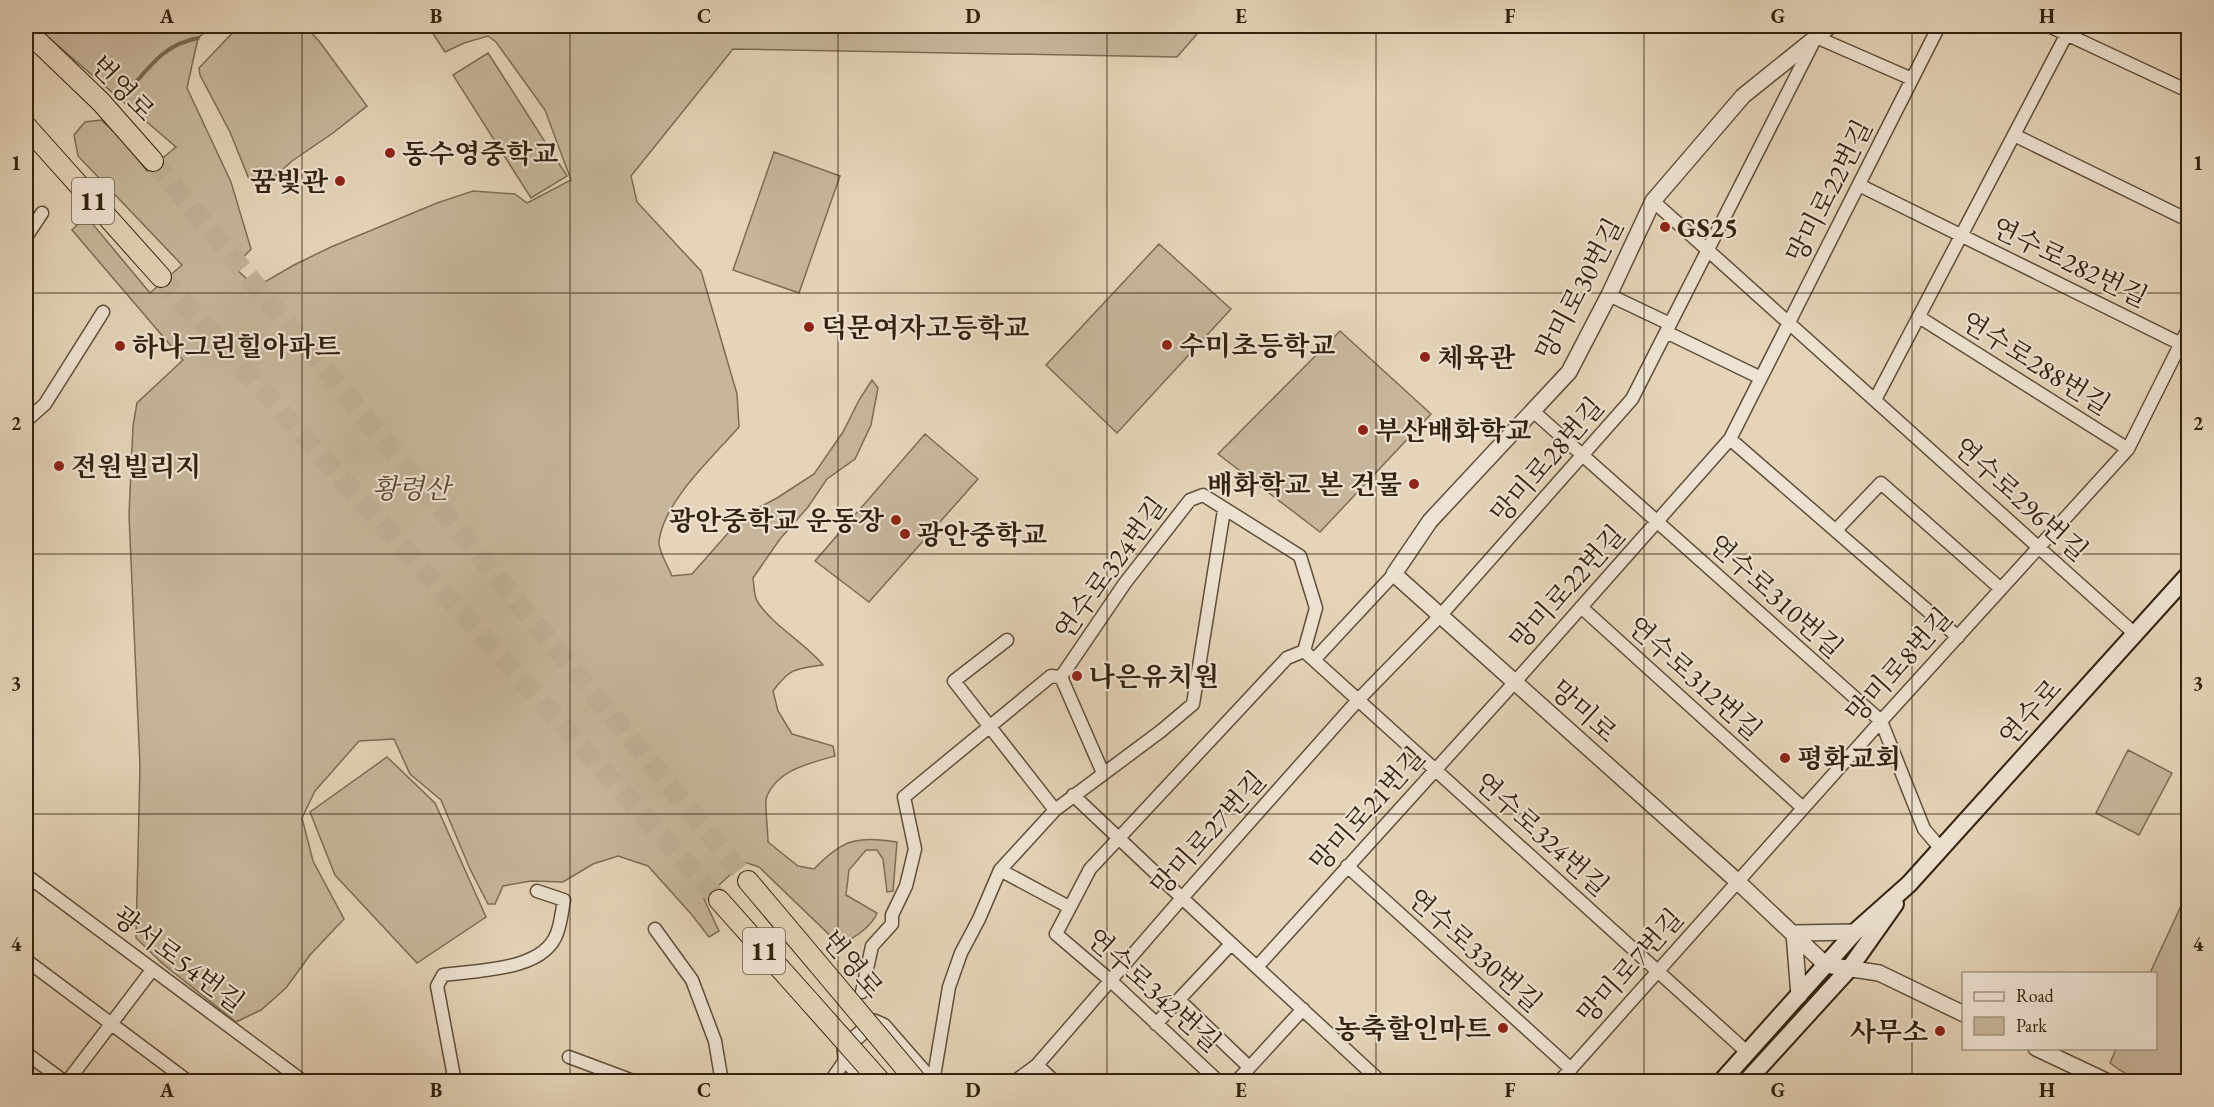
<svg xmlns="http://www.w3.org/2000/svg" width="2214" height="1107" font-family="'EB Garamond','Noto Serif KR',serif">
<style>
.green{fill:#c7b69c;stroke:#7c6c55;stroke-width:1.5}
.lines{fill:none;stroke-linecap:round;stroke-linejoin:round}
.stream{stroke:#796852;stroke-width:4}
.trunk-tunnel{stroke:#c1b097;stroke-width:20;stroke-dasharray:20 10;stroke-linecap:butt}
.minor-casing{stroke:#5f4e39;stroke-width:15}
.tertiary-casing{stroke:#5f4e39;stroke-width:18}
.secondary-casing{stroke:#32220e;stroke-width:20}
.trunk-casing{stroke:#32220e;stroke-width:22}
.minor{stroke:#eee3d2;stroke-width:12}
.tertiary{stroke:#eee3d2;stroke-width:15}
.secondary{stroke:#eee3d2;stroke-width:16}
.trunk{stroke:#e5d4b9;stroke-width:20}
.trunk-bridge-casing{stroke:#32220e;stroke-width:22;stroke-linecap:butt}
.trunk-bridge{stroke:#e5d4b9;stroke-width:20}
.grid{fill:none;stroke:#32220e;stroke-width:1.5;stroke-opacity:0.55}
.poi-dot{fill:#8f2418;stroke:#eee3d2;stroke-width:2}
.labels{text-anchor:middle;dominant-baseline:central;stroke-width:4.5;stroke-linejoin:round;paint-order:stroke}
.shield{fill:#eee3d2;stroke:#6a5c49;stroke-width:1.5}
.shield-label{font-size:26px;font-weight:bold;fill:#32220e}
.street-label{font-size:27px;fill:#32220e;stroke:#eee3d2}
.poi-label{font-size:27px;font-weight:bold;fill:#32220e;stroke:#eee3d2;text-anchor:start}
.park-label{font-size:27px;font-style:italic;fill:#574732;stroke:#eee3d2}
.neatline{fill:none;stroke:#32220e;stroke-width:2}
.grid-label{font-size:20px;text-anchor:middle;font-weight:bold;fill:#32220e}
</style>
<rect width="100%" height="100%" fill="#e5d4b9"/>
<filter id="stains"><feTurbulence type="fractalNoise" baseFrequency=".00333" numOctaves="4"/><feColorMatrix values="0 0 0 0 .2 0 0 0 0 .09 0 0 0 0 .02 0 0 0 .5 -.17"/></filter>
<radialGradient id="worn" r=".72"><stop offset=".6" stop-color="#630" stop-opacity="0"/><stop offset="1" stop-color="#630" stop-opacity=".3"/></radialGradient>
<!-- green -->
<path class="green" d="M35,26H212L198,38L187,88L231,182L251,249L234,267L249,281L258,286L294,265L331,247L437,203L473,191L515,194L527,203L571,180L545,110L496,42L488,36L464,43L445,52L428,26H1204L1177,57L733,49L631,176L637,202L701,271L737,394L739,427C713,457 664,501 659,541C658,551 668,566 672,576L692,574L743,516L777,498L814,474L843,432L859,400L872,380L878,388L871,425L855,459L827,479L808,507L780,539L753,578C754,585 754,595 757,601C772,625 805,643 823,665C795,669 790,668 773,691L778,711L792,734L833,746L835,756C809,763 775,771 766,799C765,804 768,833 768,842L798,866L814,869C842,840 857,835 897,842L893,891L887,892L883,859L877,850H866L849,870L846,895L877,913C871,928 854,938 840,945L759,867L744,862L704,899L719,931L709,937L692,915L648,866L618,856L593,864L563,882L531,881L503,886L495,904H488L470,869L441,800L410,774L394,739L359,741L315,791L302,818L313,861L344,919L310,955L286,988L261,1010L236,1022L163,964L136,938L140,766L129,515L133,426L137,403L183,360L72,230L86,216L150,293L182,265L78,156L74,135L85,122L101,120L120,137L147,171L176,147Z
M239,26H305L319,41L367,106L333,133L292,161L270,181L257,185L249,179L230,132L200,75L199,68Z
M488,53L567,176L531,198L453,75Z
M774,152L840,176L799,293L733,270Z
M1159,244L1231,309L1117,433L1046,365Z
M1340,331L1431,414L1320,532L1218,454Z
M925,434L978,479L869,602L815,561Z
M2128,750L2172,773L2139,835L2096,813Z
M387,757L435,803L486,917L417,963L335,875L310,812Z
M2181,906L2188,910V1081C2156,1082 2137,1085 2110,1063L2116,1049L2156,1048V974L2150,973Z"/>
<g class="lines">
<!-- stream -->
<path class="stream" d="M121,99C146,73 160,45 198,38"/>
<!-- trunk-tunnel -->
<path class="trunk-tunnel" d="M153,161L748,881
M161,277L719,900"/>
<defs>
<path id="minor" d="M2049,26L2188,91
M2014,135L2188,220
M1859,185L2187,347
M1653,201L2135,634
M26,237L42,213
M1609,295L1670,324
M1919,317L2128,449
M1666,332L1761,378
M1875,400L2071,26
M1534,412L1881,721L1924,829L1941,849
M26,421L45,404L103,312
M1730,439L1958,637
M1836,530L1881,483L2001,589
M1581,607L1803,808
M1007,640L954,681L1055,810
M1304,651L1748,1053
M1314,660L1394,574
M1103,773L1061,677L1125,583L1190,500L1203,495L1300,556L1316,608L1304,651L1287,658L1090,869L1056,934L1111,981L1219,1082
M1073,795L1182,898L1381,1082
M1347,866L1571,1069
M1000,870L1069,907
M26,875L304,1082
M655,929L692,980L715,1041L722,1082
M26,960L189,1082
M1257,967L1514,683L1730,439L1939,26
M862,992L872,946L892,924V915L906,886L915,849L904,797L1051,676L1061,677
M1179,1000L1249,1067
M1156,1024L1231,944
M26,1053L65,1082
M569,1057L636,1082
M1037,1065L1055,1082
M67,1082L152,970
M455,1082L437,986L443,975C478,970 544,971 557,933C561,923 562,910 564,900L537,891
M830,1082L846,1059
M933,1082L949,987L961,953L979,919L1000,870L1055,810L1161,731L1193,704L1224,510
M1014,1082L1037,1065L1182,898L1358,700L1440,616L1632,399L1816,37L1912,79
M1236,1082L1303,1009
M1559,1082L1881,721L2128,449L2188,329"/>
<path id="tertiary" d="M1830,26L1743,96L1653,201L1609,295L1569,372L1430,521L1394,574L1737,881L1826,965L1879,973L1964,1014
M1799,996L1794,933L1855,932
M2036,1048L2108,1082
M866,1082L846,1059L845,1047L874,1022L883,1026L932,1082"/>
<path id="secondary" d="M1721,1082L1855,932L1909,884L2188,575
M1746,1082L1849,969L1895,904"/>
<path id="trunk" d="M26,30L101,102L153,161
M26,126L161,277
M748,881L834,983
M719,900L810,1002"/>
</defs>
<!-- minor casing -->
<use href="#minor" class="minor-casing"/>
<!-- tertiary casing -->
<use href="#tertiary" class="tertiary-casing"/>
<!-- secondary casing -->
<use href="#secondary" class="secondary-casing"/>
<!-- trunk casing -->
<use href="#trunk" class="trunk-casing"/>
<!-- minor -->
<use href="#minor" class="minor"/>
<!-- tertiary -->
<use href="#tertiary" class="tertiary"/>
<!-- secondary -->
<use href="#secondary" class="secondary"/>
<!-- trunk -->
<use href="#trunk" class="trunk"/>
<defs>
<path id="trunk-bridge" d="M834,983L917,1082
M810,1002L881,1082"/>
</defs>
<!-- trunk-bridge casing -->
<use href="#trunk-bridge" class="trunk-bridge-casing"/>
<!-- trunk-bridge -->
<use href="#trunk-bridge" class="trunk-bridge"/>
</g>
<!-- grid -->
<path class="grid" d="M302,26V1082M570,26V1082M838,26V1082M1107,26V1082M1376,26V1082M1644,26V1082M1912,26V1082M26,293H2188M26,554H2188M26,814H2188"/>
<!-- markers -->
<g class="poi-dot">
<circle cx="390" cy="153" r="6"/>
<circle cx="340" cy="181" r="6"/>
<circle cx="1665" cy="227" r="6"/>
<circle cx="809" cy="327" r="6"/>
<circle cx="1167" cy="345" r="6"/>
<circle cx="120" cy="346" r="6"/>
<circle cx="1425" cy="357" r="6"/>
<circle cx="1363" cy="430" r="6"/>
<circle cx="59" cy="466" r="6"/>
<circle cx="1414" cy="484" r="6"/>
<circle cx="896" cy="520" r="6"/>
<circle cx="905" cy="534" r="6"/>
<circle cx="1077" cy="676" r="6"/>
<circle cx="1785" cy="758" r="6"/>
<circle cx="1503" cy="1028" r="6"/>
<circle cx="1940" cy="1031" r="6"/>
</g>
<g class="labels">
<!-- shield labels -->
<g class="shield">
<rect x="72" y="178" width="42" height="46" rx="4.5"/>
<rect x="743" y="928" width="42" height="46" rx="4.5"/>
</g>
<g class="shield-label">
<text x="93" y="201">11</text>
<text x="764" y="951">11</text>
</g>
<!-- street labels -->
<g class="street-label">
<text transform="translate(123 88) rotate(46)">번영로</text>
<text transform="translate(1829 191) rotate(-63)">망미로22번길</text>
<text transform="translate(2070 262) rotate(26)">연수로282번길</text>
<text transform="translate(1579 289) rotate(-62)">망미로30번길</text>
<text transform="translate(2036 363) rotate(32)">연수로288번길</text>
<text transform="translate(1547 460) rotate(-49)">망미로28번길</text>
<text transform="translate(2021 499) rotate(42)">연수로296번길</text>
<text transform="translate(1110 568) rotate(-54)">연수로324번길</text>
<text transform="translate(1567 587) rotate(-48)">망미로22번길</text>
<text transform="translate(1776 596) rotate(42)">연수로310번길</text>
<text transform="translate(1899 665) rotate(-48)">망미로8번길</text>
<text transform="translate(1695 678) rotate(42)">연수로312번길</text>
<text transform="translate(1584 711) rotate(42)">망미로</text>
<text transform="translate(2030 712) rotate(-48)">연수로</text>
<text transform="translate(1367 809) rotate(-48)">망미로21번길</text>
<text transform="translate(1208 833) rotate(-48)">망미로27번길</text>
<text transform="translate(1542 834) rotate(42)">연수로324번길</text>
<text transform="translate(1475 950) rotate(42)">연수로330번길</text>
<text transform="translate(179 959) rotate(37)">광서로54번길</text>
<text transform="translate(853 964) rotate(50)">번영로</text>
<text transform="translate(1630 966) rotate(-48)">망미로7번길</text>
<text transform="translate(1154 990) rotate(42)">연수로342번길</text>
</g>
<!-- poi labels -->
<g class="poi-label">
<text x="402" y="153">동수영중학교</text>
<text x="328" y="181" text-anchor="end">꿈빛관</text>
<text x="1677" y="227">GS25</text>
<text x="821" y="327">덕문여자고등학교</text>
<text x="1179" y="345">수미초등학교</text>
<text x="132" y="346">하나그린힐아파트</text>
<text x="1437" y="357">체육관</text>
<text x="1375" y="430">부산배화학교</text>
<text x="71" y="466">전원빌리지</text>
<text x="1402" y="484" text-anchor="end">배화학교 본 건물</text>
<text x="884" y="520" text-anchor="end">광안중학교 운동장</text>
<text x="917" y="534">광안중학교</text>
<text x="1089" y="676">나은유치원</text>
<text x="1797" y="758">평화교회</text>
<text x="1491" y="1028" text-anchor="end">농축할인마트</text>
<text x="1928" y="1031" text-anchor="end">사무소</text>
</g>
<!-- park labels -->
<g class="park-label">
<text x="411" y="488">황령산</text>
</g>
</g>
<!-- margin -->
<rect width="2214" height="1107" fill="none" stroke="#e5d4b9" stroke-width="66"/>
<!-- legend -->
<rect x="1962" y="972" width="195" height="78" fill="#eee3d2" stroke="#a39684" stroke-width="1.5"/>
<rect x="1974" y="992" width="30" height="9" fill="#eee3d2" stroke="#a39684" stroke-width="1.5"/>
<text x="2016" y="1002" font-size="18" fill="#32220e">Road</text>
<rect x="1974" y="1017" width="30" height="18" fill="#c7b69c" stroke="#a39684" stroke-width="1.5"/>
<text x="2016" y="1032" font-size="18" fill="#32220e">Park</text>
<rect x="33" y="33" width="2148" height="1041" class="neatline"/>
<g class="grid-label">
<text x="167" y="23">A</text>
<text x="436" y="23">B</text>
<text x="704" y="23">C</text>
<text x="973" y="23">D</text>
<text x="1241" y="23">E</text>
<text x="1510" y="23">F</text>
<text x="1778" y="23">G</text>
<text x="2047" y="23">H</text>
<text x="16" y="170">1</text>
<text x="2198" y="170">1</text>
<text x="16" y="430">2</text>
<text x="2198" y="430">2</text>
<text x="16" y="690">3</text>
<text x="2198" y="690">3</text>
<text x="16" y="951">4</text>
<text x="2198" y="951">4</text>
<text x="167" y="1097">A</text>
<text x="436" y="1097">B</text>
<text x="704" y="1097">C</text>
<text x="973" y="1097">D</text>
<text x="1241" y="1097">E</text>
<text x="1510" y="1097">F</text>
<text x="1778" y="1097">G</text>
<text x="2047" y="1097">H</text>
</g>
<rect width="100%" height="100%" filter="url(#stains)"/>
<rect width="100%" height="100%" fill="url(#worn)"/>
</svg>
